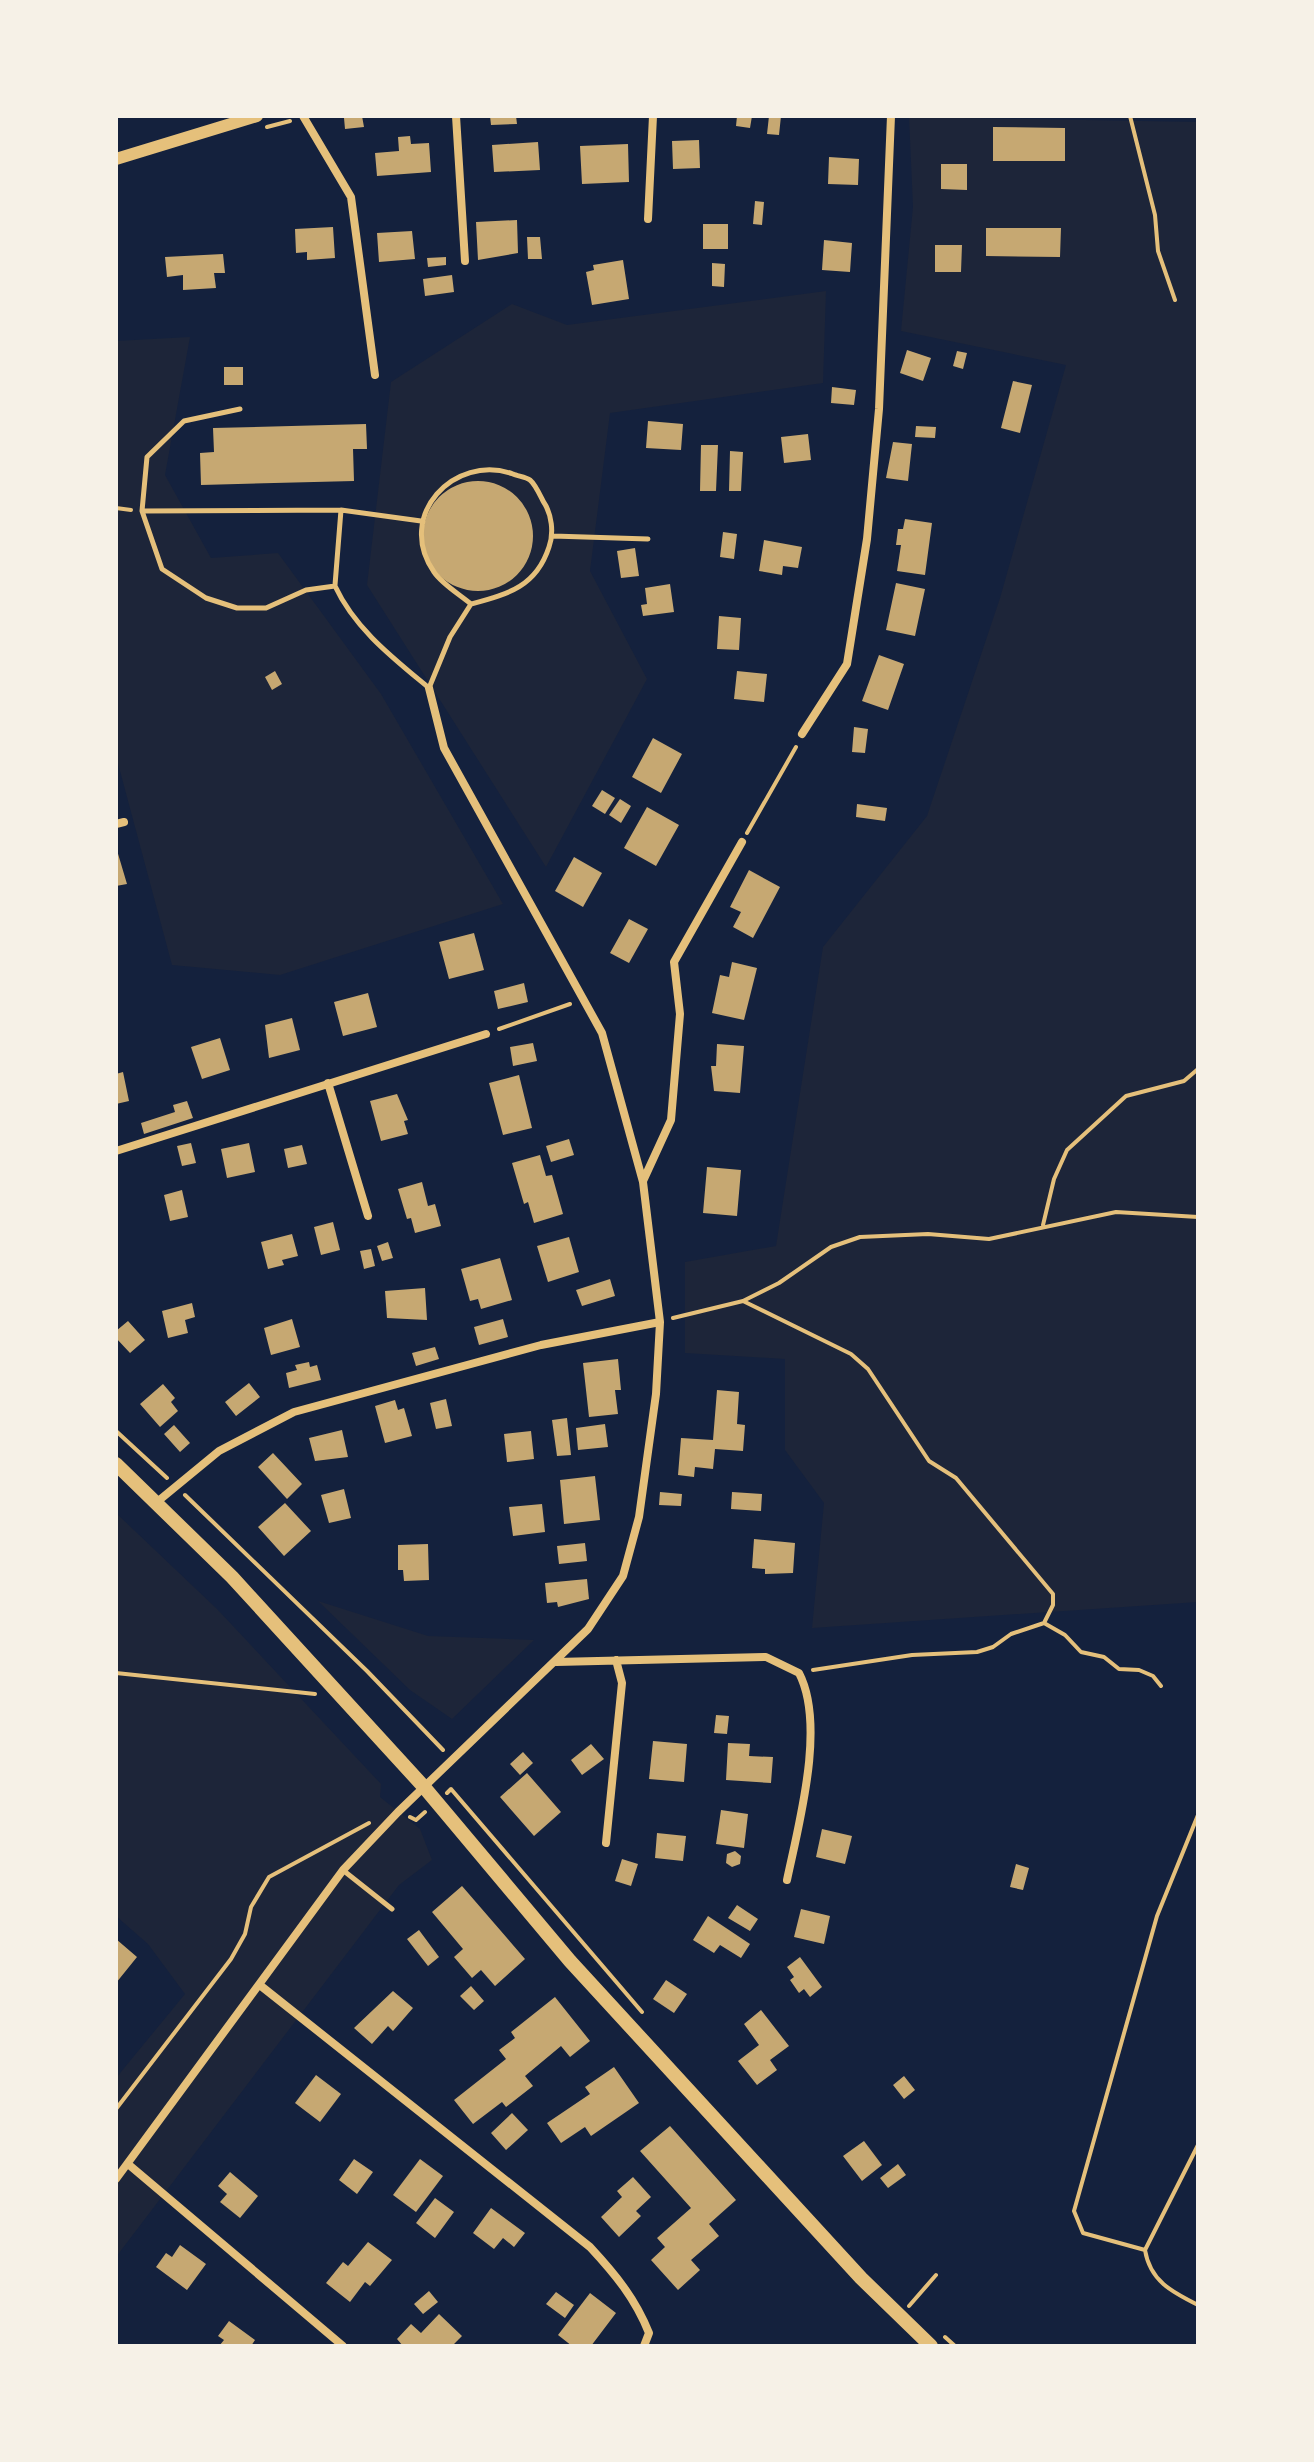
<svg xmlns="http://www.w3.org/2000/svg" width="1314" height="2462" font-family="Rubik,sans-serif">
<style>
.green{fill:#1d2539}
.building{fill:#c6a872}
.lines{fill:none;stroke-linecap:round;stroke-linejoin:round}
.path{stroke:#e5c07b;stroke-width:4}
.service{stroke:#e5c07b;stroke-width:5}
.minor{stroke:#e5c07b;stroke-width:8}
.tertiary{stroke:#e5c07b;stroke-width:12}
.secondary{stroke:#e5c07b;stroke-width:14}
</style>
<rect width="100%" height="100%" fill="#14213d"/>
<!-- green -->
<path class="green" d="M909,117L1198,122V1602L812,1628L824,1503L785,1450V1359L685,1353V1262L776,1246L823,947L927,816L1000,598L1066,365L901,331L913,207Z
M826,291L823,383L610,413L590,571L647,679L546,867L367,585L391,382L512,304L567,325Z
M190,337L165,475L211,558L278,553L381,694L503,904L280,975L172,965L116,756V341Z
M116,1513L217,1609L381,1784L380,1797L420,1829L432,1860L399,1885L116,2257V2078L185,1994L148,1944L116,1916Z
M318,1601L428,1636L534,1640L452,1719L410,1690Z"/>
<!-- building -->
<path class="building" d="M362,116L364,127L345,129L344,118Z
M490,116H516L517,124L491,125Z
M737,116H752L750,128L736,126Z
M769,116H781L779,135L767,134Z
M993,127L1065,128V161H993Z
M410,136L411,144L429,143L431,172L377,176L375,153L399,151L398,137Z
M699,140L700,168L673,169L672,141Z
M538,142L540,170L494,172L492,145Z
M628,144L629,182L582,184L580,146Z
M829,157L859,159L858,185L828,184Z
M941,164H967V190L941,189Z
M755,201L764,202L762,225L753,224Z
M517,220L518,253L478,260L476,222Z
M703,224H728V249H703Z
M333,227L335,258L307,260V252L296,253L295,229Z
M986,228H1061L1060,257L986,256Z
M412,231L415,259L379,262L377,233Z
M527,237H540L542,259H528Z
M824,240L852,243L850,272L822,270Z
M935,245H962L961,272H935Z
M223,254L225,273H214L216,288L183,290V275L167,277L165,257Z
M446,257V265L428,267L427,258Z
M623,260L629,299L592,305L586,272L594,270L593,265Z
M712,263L725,264L724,287L712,286Z
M452,275L454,292L425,296L423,279Z
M907,350L931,358L923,381L900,373Z
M957,351L967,353L963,369L953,366Z
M224,367H243V385H224Z
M1013,381L1032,385L1020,433L1001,428Z
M832,387L856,390L854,405L831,403Z
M648,421L683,424L681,450L646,448Z
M366,424L367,449H353L354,481L201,485L200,453L214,452L213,428Z
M916,426L936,427L935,438L915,437Z
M808,434L811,460L784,463L781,437Z
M893,442L912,444L908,481L886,478Z
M701,445H718L716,491H700Z
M730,451L743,452L741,491H729Z
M423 536a55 55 0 1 1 110 0a55 55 0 1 1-110 0Z
M905,519L932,523L925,575L897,571L901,545H896L898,529H903Z
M723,532L737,534L734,559L720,557Z
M764,540L802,547L798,568L783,566L782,575L759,571Z
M635,548L639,576L621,578L617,551Z
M896,583L925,589L915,636L886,630Z
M670,584L674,612L643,616L641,605L647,604L645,588Z
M719,616L741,618L739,650L717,649Z
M879,655L904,664L888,710L862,701Z
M275,671L282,684L272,690L265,677Z
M737,671L767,674L764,702L734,699Z
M854,727L868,729L865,753L852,752Z
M653,738L682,754L661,793L632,777Z
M602,790L615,798L605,814L592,806Z
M620,799L631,806L621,823L609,815Z
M857,804L887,808L885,821L856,817Z
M647,807L679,825L656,866L624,848Z
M116,847L127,884L116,886Z
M574,857L602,873L583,907L555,891Z
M749,870L780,887L753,938L733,927L741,912L730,907Z
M629,919L648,929L629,963L610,953Z
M474,933L484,970L449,979L439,942Z
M732,962L757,968L744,1020L712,1013L720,975L729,977Z
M524,983L528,1002L498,1009L494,991Z
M368,993L377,1027L343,1036L334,1002Z
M292,1018L300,1050L269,1058L265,1025Z
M220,1038L230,1070L202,1079L191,1047Z
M533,1043L537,1061L513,1066L510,1047Z
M717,1044L744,1046L740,1093L714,1091L711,1066H716Z
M123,1072L129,1101L116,1104V1074Z
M519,1075L532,1128L503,1135L489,1083Z
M397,1094L408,1120L404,1121L408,1134L381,1141L370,1101Z
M187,1101L193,1118L144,1134L141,1123L175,1112L173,1105Z
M569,1139L574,1155L551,1162L546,1146Z
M191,1143L196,1163L182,1166L177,1146Z
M249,1143L255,1172L227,1178L221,1149Z
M302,1145L307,1164L288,1168L284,1149Z
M540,1155L546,1176L552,1175L563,1214L534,1223L528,1202L524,1204L512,1163Z
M707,1167L741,1170L737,1216L703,1213Z
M422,1182L428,1206L435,1204L441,1226L415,1233L411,1218L407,1219L398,1189Z
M182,1190L188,1217L170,1221L164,1195Z
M333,1222L340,1250L321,1255L314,1227Z
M292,1234L298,1256L282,1260L284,1265L268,1269L261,1242Z
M569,1237L579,1272L548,1282L537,1246Z
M388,1242L393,1258L382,1261L377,1246Z
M371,1249L375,1266L364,1269L360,1251Z
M500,1258L512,1300L481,1309L478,1299L470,1301L461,1269Z
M610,1279L615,1296L582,1306L576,1290Z
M425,1288L427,1320L387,1318L385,1291Z
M192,1303L195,1317L185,1320L188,1333L168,1338L162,1311Z
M292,1319L300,1347L271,1355L264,1328Z
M503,1319L508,1337L479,1345L474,1327Z
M128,1321L145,1340L130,1353L116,1338V1331Z
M435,1347L439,1359L416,1366L412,1353Z
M618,1359L621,1390H615L618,1414L589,1417L583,1363Z
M309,1362L310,1367L317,1365L321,1380L289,1388L286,1373L297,1370L295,1365Z
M249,1383L260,1397L236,1416L225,1402Z
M163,1384L175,1398L171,1402L178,1411L160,1427L140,1404Z
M717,1390L739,1392L737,1424L745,1425L743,1451L715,1449L713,1469L695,1467L694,1477L678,1475L681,1438L713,1440Z
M446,1399L452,1426L436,1429L430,1403Z
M395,1400L398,1410L404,1408L412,1436L385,1443L375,1406Z
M567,1418L571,1455L557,1456L552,1420Z
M605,1424L608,1447L578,1450L576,1428Z
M174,1425L190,1443L180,1452L164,1434Z
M342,1430L348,1457L315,1461L309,1438Z
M531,1431L534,1459L507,1462L504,1434Z
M273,1453L302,1484L287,1499L258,1467Z
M595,1476L600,1520L564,1524L560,1480Z
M344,1489L351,1518L329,1523L321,1495Z
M660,1492L682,1494L681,1506L659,1505Z
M732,1492L762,1494L761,1511L731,1509Z
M285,1503L311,1531L284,1556L258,1527Z
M542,1504L545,1532L513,1536L509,1507Z
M754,1539L795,1543L793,1573L765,1574V1569L752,1568Z
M585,1543L587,1561L559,1564L557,1546Z
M428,1544L429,1580L404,1581L403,1570H398V1545Z
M587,1579L589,1599L558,1607L557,1602L547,1603L545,1583Z
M716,1715L729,1716L727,1734L714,1733Z
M653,1741L687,1744L684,1782L649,1779Z
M728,1743L750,1744L749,1756L773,1757L771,1783L726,1780Z
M591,1744L604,1759L582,1775L571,1760Z
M523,1752L533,1763L520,1775L510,1764Z
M527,1773L561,1812L534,1836L500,1797Z
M721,1810L748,1814L744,1848L716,1844Z
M822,1829L852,1836L845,1864L816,1857Z
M657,1833L686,1836L683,1861L655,1858Z
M735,1851L741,1856L740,1864L732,1867L726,1863L727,1854Z
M622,1859L638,1864L631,1886L615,1881Z
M1016,1864L1029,1868L1023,1890L1010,1887Z
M462,1886L525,1959L495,1986L481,1970L472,1978L454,1957L463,1949L432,1912Z
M737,1905L758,1919L750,1931L728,1918Z
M801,1909L830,1916L824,1944L794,1937Z
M708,1916L750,1944L741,1958L720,1945L714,1953L693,1940Z
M419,1930L439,1957L428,1966L407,1939Z
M116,1939L137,1957L116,1983Z
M800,1957L822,1987L810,1997L804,1989L799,1993L790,1980L794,1977L787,1967Z
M666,1980L687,1994L674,2013L653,1999Z
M471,1986L484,2001L474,2010L460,1996Z
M393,1991L413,2008L393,2031L388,2026L372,2044L354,2028Z
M555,1997L590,2041L570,2057L561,2046L525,2076L533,2086L506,2107L502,2102L473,2124L454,2100L506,2059L499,2050L515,2038L511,2032Z
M761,2010L789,2046L770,2060L777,2070L757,2085L738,2061L759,2045L744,2024Z
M614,2067L639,2103L591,2136L585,2127L561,2143L547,2123L590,2094L585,2087Z
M316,2075L341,2094L320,2122L295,2103Z
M904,2076L915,2090L904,2099L893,2085Z
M512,2113L528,2130L506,2150L491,2133Z
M670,2126L736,2200L709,2224L719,2236L691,2260L700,2270L678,2290L651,2260L665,2247L657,2238L691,2208L640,2151Z
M864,2141L882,2165L862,2181L843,2156Z
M354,2159L373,2172L357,2194L339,2180Z
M420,2159L443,2176L416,2212L393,2195Z
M898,2164L906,2175L888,2188L880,2178Z
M230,2172L258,2196L240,2218L220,2202L227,2194L218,2186Z
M633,2177L651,2197L636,2211L641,2216L619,2237L601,2217L622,2197L617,2191Z
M435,2198L454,2212L435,2238L416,2223Z
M491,2208L525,2233L514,2247L503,2238L494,2249L473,2233Z
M368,2242L392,2260L370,2286L365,2282L350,2302L326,2283L343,2262L348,2266Z
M180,2245L206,2264L187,2290L156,2267L166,2253L172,2257Z
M429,2291L438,2302L423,2314L414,2304Z
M556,2292L574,2305L565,2318L546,2304Z
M590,2293L616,2313L591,2346H572L558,2335Z
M439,2314L462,2336L452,2346H403L397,2339L411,2324L421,2333Z
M229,2321L255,2340L251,2346H219L224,2340L218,2336Z"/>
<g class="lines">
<!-- path -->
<path class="path" d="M1130,116L1155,215L1158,251L1175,300
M267,127L290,121
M116,508L131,510
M747,833L796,747
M499,1029L570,1004
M1043,1225L1054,1179L1067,1150L1126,1096L1184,1081L1198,1069
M743,1301L851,1354L868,1369L929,1461L956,1478L1053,1594V1605L1044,1623
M673,1318L743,1301L779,1283L831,1247L860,1237L928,1234L989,1239L1116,1212L1198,1217
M116,1431L167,1478
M185,1495L367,1671L443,1750
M813,1670L912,1655L977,1652L993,1647L1011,1634L1044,1623L1065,1635L1081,1652L1104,1657L1119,1669L1139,1670L1153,1676L1161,1686
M116,1673L315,1694
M447,1793L451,1789L642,2012
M410,1817L416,1820L425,1812
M116,2109L231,1959L245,1934L251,1907L269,1877L369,1823
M1198,2145L1145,2250C1150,2281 1172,2292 1198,2305
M1145,2250L1083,2233L1074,2211L1157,1916L1198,1815
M909,2306L936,2275
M945,2337L955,2346"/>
<!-- service -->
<path class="service" d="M240,409L184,421L147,457L142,511L162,569L206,598L237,608H266L306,590L335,586C355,629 393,658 429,688L450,637L471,604C508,594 536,587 549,547C554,533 552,514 543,501C540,495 535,484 530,480C526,477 517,476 513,474C454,453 395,516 434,572C442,584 459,594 471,604
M142,511L341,510L421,521
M553,536L648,539
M335,585L341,510
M344,1871L392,1909"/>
<!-- minor -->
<path class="minor" d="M303,116L351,197L375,375
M456,116L465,261
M648,219L653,116
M802,734L847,664L867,539L879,409L891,116
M116,824L124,822
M328,1083L368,1216
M116,1151L486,1034
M643,1181L671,1120L680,1014L674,962L742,842
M157,1502L219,1451L294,1412L541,1345L660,1322
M556,1662L766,1657L799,1673C826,1725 799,1823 787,1880
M606,1843L622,1683L616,1660
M261,1986L590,2247C615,2274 635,2298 649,2333L644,2346
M128,2164L343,2346
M116,2179L343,1870L398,1812L588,1629L623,1576L639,1517L656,1394L660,1322L643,1182L602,1033L444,748L429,688"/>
<!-- tertiary -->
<path class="tertiary" d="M116,159L257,116"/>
<!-- secondary -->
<path class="secondary" d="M116,1464L232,1577L424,1787L570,1961L861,2278L931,2346"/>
</g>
<!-- border -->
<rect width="1314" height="2462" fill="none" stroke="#f6f1e7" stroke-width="236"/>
</svg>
